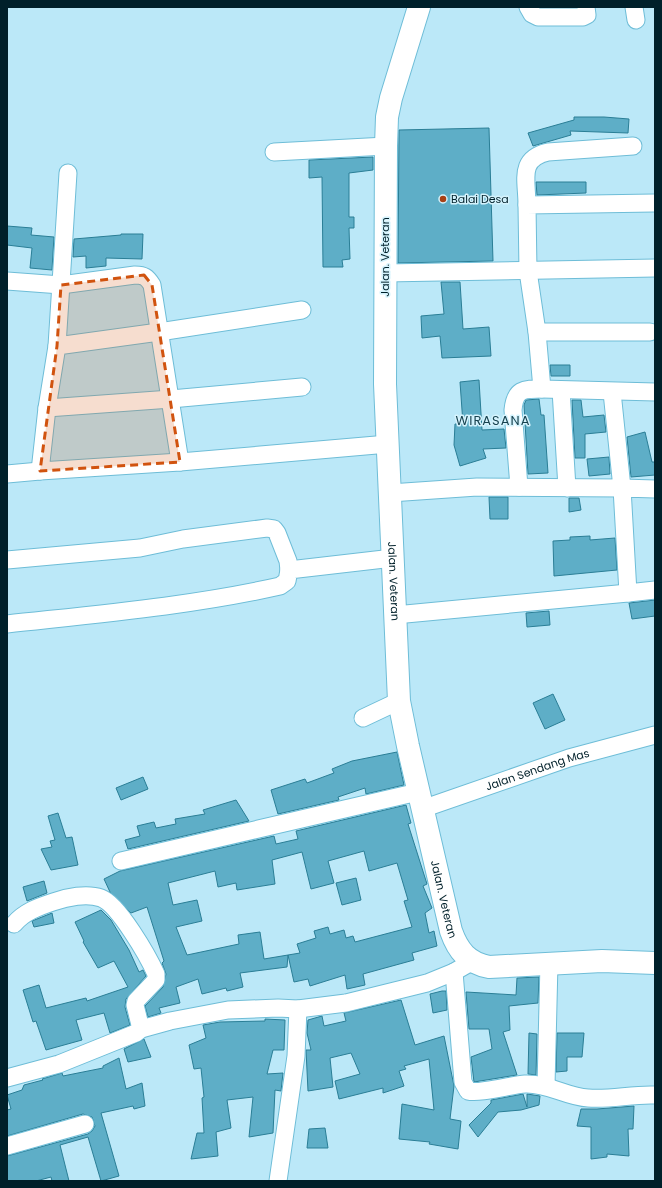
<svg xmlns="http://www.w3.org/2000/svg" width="662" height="1188" font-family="Poppins,sans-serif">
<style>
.building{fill:#5eaec7;stroke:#2a7e96}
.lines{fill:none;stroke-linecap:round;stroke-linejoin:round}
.street-casing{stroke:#6ebdd7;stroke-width:19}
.secondary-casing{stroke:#6ebdd7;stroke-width:24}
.street{stroke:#fff;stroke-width:17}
.secondary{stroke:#fff;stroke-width:22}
.marked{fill:#d1530f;fill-opacity:0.2;stroke:#d1530f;stroke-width:3;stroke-dasharray:8 5;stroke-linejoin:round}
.poi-dot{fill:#a74116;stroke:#d5f3fd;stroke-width:1.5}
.labels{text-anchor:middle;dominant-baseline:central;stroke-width:3;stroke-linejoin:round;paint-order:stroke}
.poi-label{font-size:11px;fill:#00202a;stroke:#d5f3fd;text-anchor:start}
.street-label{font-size:11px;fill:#00202a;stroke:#d5f3fd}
.quarter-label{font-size:13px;letter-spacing:1px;fill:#184350;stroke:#d5f3fd}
</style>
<rect width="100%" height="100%" fill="#bbe8f8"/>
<!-- building -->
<path class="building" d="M574,117H604L629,119L628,133L570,131L571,135L533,146L528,133L574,120Z
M489,128L493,261L398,263L399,130Z
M373,157V170L349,173V217H354V228H349L350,259L342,260L343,267H323L322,177L309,178V160Z
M536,182H586V193L537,195Z
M7,226L32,228L31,235L54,237L52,270L30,268L32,248L7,245Z
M121,234H143L142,259L106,258V266L86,268V256L73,257L74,239L121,235Z
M441,282H460L463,329L489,327L491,356L442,358L440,336L422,338L421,316L444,314Z
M550,365H570V376H551Z
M479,380L482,430L504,429L506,448L483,449L486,458L460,466L454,445L455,424H463L460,382Z
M539,399L541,415H544L548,473L528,474L524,405L526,400Z
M572,400H581L583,417L604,415L606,432L585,434V458H575Z
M645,432L652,462H655V475L631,477L627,437Z
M609,457L610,474L589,476L587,459Z
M489,497H508V519H490Z
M569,498H579L581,510L569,512Z
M590,536V540L615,538L617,570L554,576L553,541L570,540V537Z
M655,600V616L632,619L629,603Z
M549,611L550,625L527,627L526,613Z
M553,694L565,720L545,729L533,703Z
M397,752L404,785L366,794L365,788L338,797L339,800L278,814L271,790L305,779L307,783L334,773L332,769L352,761Z
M143,777L148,789L121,800L116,788Z
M236,800L249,821L128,849L125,840L140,836L137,826L154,822L156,828L176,824L175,819L205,814L203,810Z
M406,805L411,823L408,824L427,884L423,886L432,908L425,913L429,933L434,931L437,946L412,953L414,960L363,974L365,985L347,989L345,975L310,986L308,979L294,982L288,955L300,953L297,944L316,938L314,931L328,927L330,934L344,930L346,938L353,936L355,942L412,927L404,901L408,900L397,863L369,871L364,851L328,861L334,883L311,889L302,852L272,860L275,884L237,890L236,883L218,887L215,871L168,883L173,905L197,900L202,921L176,927L187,955L239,944L238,935L260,932L264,959L288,955L287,967L240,973L243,987L227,991L226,988L202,994L198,979L176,987L180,1003L159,1008L161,1013L148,1017L145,1006L163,987L166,974L162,963L164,961L147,907L131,913L110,892L104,879L120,871L274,836L276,844L298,839L296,831Z
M58,813L66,838L72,837L78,865L51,870L41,849L52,847L50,841L55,840L48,816Z
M356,878L361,900L342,905L336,883Z
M44,881L47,893L27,901L23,887Z
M101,910L111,920L129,950L139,972L143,970L146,976L126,999L125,1007L130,1025L110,1033L104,1013L76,1020L82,1040L46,1050L36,1021L33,1022L23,990L39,985L46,1008L86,998L87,1001L128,987L114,961L98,968L83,942L84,941L75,922Z
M52,913L54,923L34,927L32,921Z
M539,977L538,1003L509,1006L510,1030L503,1032L517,1075L474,1082L471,1057L492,1049L489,1029H469L466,992L516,995L517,978Z
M442,991H446L447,1010L433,1013L430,994Z
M401,1000L415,1045L444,1036L454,1086L450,1119L461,1121L458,1149L429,1144L430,1142L399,1139L402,1104L434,1110L429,1059L404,1066L406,1069L399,1071L404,1086L383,1093V1088L339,1099L335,1081L360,1074L351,1053L330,1058L333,1087L308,1091L306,1050H311L307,1033L308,1020L322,1016L324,1026L346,1021L344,1013Z
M265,1019L285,1020L284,1050H273L267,1074L283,1073L281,1091L275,1090L273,1133L249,1137L253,1097L227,1100L231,1128L216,1132L218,1156L191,1159L197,1133H204L202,1098L204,1097L201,1068L194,1069L189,1045L206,1038L203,1025L220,1022L265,1021Z
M529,1033L537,1034L536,1075L528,1074Z
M557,1033H584L582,1057H567V1071L556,1072Z
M144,1039L151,1057L128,1062L124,1049Z
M119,1058L126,1089L142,1083L145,1106L134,1109L133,1106L101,1113L119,1176L101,1181L88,1137L60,1145L69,1181H52L51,1177L36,1181H7V1156L88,1134L92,1131L95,1126L92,1117L83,1114L7,1136V1110L11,1109L7,1095L22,1090L24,1085L43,1080L42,1079L62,1073L63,1076L103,1068V1066Z
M523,1094L527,1107V1094L540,1096L539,1105L521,1110L498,1112L478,1137L469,1125L491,1103V1100Z
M634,1106L633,1129H628L629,1156L607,1154V1157L591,1159V1127L577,1126L581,1109H597Z
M325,1128L328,1148H307L309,1129Z"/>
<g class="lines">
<defs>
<g id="street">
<path d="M528,7L532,14L538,17H583L587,15L586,7"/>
<path d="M634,7L636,20"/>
<path d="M274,152L386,146"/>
<path d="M654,203L527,205L528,271L537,332L542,389L655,392"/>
<path d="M527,205C527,180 518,159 548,152L633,146"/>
<path d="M385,273L655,268"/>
<path d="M7,281L61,285L135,275C144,275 147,277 152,285L180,462"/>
<path d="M302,310L159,332L57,346L47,408L40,471L180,462L388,444"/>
<path d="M537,332H650"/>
<path d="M57,346L68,173"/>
<path d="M561,390L567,488"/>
<path d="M47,408L171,399L302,387"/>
<path d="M7,474L40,471"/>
<path d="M519,487L513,410C515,389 523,389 542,389"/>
<path d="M655,489L622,488L628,593L655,590"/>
<path d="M390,493L477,487L622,488L612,392"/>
<path d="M7,560L140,548L183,539L267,528L274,529L277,533L288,561L289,570"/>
<path d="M395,615L628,593"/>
<path d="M7,624C98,614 191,606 280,586L287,581L289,570L393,558"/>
<path d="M363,718L399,701"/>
<path id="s1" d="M422,809L569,758L655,735"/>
<path d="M121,861L418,792"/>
<path d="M14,924C24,912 38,907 53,902C67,897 87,893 101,898C118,904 148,956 156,974V980L136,1001L135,1005L141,1029"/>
<path d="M454,972L463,1082L468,1091C479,1094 511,1085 525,1084C548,1083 567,1097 588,1098C610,1100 632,1094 655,1095"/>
<path d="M7,1078L59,1064L136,1033L141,1029L170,1021L228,1010L278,1008L298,1009L346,1003L427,983L454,972L473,961"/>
<path d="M546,1086L549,963"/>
<path d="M7,1146L85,1124"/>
<path d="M278,1181L296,1056L298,1009"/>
</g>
<g id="secondary">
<path id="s2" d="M419,7L391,98L387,117L386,146L385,384L399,701L408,746L451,931C458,951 468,963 489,967L602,961L655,963"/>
</g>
</defs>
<!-- street casing -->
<use href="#street" class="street-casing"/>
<!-- secondary casing -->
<use href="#secondary" class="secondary-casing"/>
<!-- street -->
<use href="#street" class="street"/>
<!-- secondary -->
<use href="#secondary" class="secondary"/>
</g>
<!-- marked area -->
<path class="marked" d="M144,275L152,285L180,462L40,471L57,346L61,285Z"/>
<!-- markers -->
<circle class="poi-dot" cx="443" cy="199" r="4"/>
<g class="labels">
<!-- poi labels -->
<g class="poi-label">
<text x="451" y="199">Balai Desa</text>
</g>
<!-- street labels -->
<g class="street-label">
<text transform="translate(385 257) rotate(-90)">Jalan. Veteran</text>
<text stroke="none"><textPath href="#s2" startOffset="579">Jalan. Veteran</textPath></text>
<text stroke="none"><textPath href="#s1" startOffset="122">Jalan Sendang Mas</textPath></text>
<text stroke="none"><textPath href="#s2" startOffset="902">Jalan. Veteran</textPath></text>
</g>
<!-- quarter labels -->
<g class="quarter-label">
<text x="493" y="420">WIRASANA</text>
</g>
</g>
<!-- border -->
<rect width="662" height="1188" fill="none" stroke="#00202a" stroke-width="16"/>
</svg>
